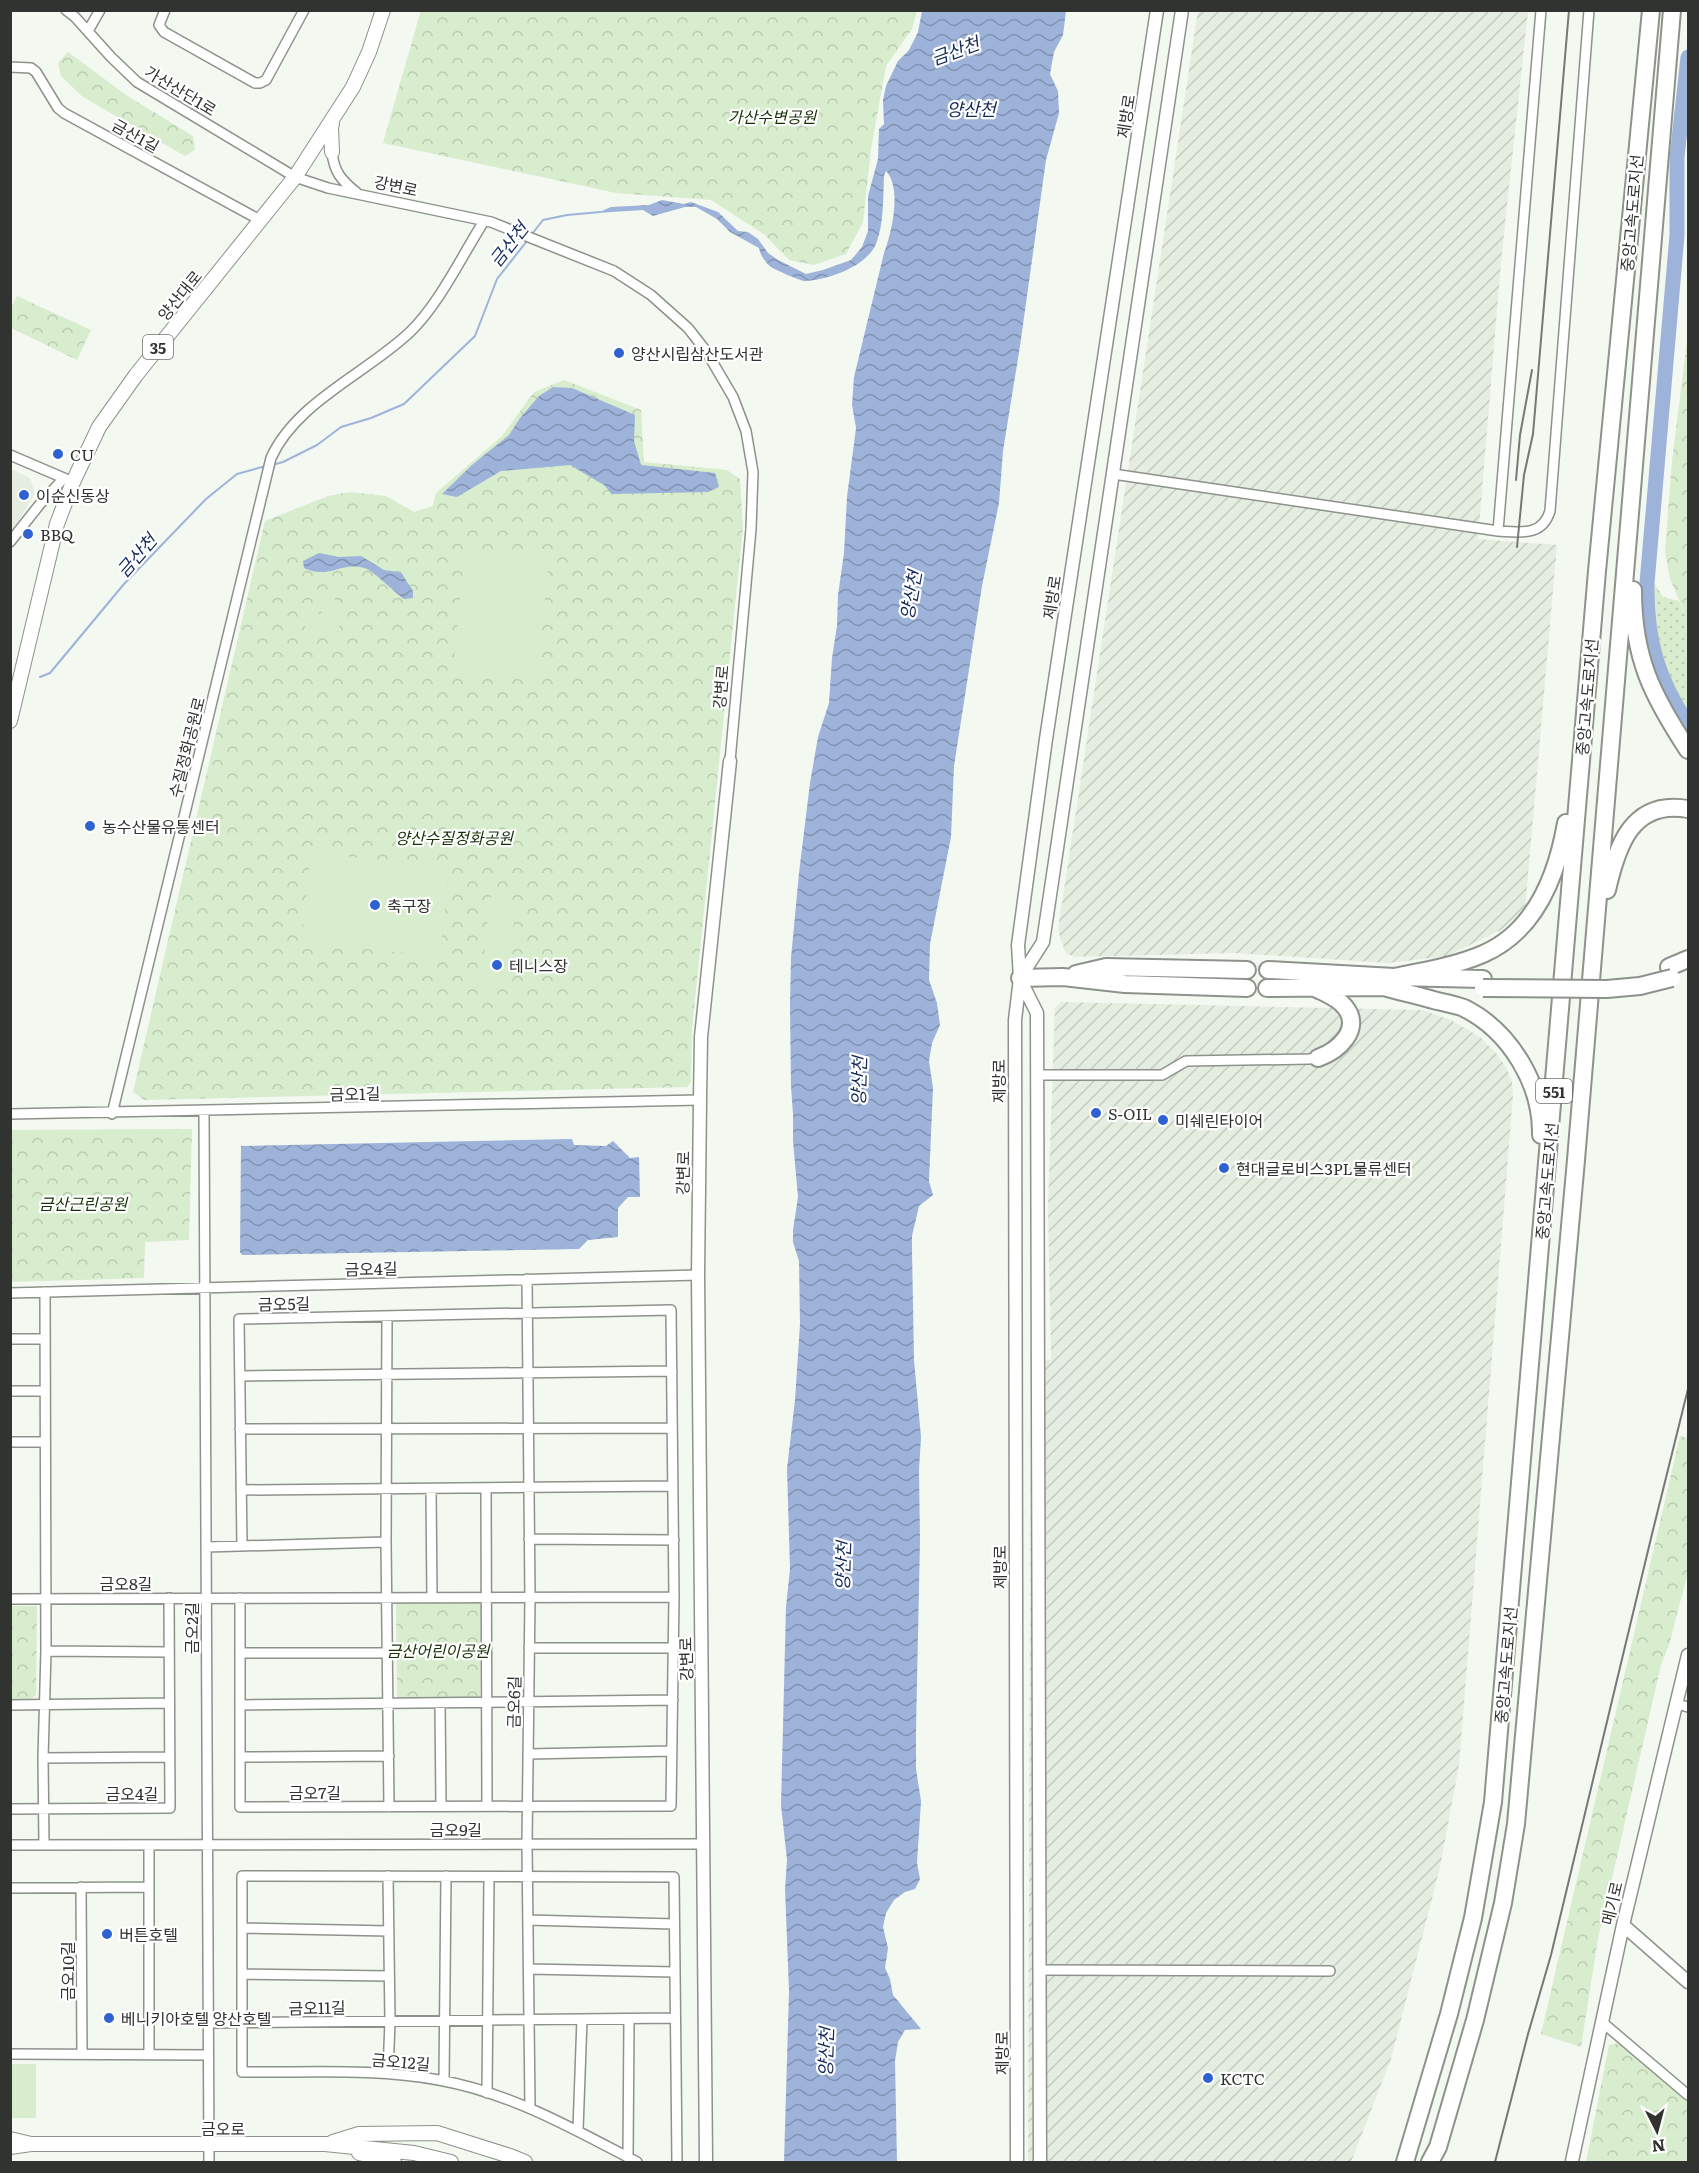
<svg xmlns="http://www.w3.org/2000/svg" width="1699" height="2173" font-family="Literata,'Noto Sans KR',serif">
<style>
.built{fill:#e4eddf}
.industrial{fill:url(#industrial-furrows)}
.grass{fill:url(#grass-dots)}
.forest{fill:url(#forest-crowns)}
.pitch{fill:#d8ecce}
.water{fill:url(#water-waves)}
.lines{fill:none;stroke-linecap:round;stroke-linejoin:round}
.stream{stroke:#9eb3da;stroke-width:2}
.river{stroke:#9eb3da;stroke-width:15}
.street-casing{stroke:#8d928b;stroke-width:12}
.secondary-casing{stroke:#8d928b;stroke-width:15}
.primary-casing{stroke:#8d928b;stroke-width:16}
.highway-casing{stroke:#8d928b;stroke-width:20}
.street{stroke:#fff;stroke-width:9}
.secondary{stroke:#fff;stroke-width:12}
.primary{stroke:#fff;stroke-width:14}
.highway{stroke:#fff;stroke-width:16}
.rail{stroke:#757874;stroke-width:2}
.highway-bridge-casing{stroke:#8d928b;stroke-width:20;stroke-linecap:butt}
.highway-bridge{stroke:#fff;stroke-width:16}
.poi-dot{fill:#2e62d0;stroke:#fff;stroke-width:2}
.labels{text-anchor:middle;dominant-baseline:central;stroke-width:4.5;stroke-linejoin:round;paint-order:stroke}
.shield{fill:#fff;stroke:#6f706e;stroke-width:1.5}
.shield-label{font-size:15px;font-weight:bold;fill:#313330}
.street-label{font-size:16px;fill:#313330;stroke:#fff}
.park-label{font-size:16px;font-style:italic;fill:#183107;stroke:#fff}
.poi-label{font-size:16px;fill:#313330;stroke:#fff;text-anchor:start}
.water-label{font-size:18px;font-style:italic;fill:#142b5b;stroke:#fff}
</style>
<defs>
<pattern id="industrial-furrows" width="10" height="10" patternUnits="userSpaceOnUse" patternTransform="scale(1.5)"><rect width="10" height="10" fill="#e4eddf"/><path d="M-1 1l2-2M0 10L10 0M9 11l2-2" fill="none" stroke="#c4ccc0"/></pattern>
<pattern id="grass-dots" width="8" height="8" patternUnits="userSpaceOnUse" patternTransform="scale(1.5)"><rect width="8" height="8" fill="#d8ecce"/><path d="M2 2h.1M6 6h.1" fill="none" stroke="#bacbb1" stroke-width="1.8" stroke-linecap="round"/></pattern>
<pattern id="forest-crowns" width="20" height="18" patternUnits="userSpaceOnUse" patternTransform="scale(1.5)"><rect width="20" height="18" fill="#d8ecce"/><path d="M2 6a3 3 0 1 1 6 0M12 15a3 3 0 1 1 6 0" fill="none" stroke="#bacbb1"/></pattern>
<pattern id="water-waves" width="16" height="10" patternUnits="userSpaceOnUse" patternTransform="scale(1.5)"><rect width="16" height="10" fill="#9eb3da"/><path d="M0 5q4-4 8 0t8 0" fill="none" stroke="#8192b1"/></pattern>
</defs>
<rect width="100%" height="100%" fill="#f3f8f1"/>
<!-- built -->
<path class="built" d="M11,469L30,478L35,493L11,533Z"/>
<!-- industrial -->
<path class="industrial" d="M1198,11H1528L1501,262L1478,539L1557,545L1525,910L1501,930L1447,956L1389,963L1234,953L1074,957L1066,953L1061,941L1058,929Z
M1061,1002L1422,1010L1451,1020L1480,1037L1496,1053L1506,1067L1512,1082L1513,1096L1459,1765L1440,1867L1391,2059L1351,2162H1028L1031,1359L1051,1360L1048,1207L1055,1008Z"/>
<!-- grass -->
<path class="grass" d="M1652,580L1663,597L1679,601L1688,620V712C1671,687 1653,649 1651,618C1650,605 1651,593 1652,580Z"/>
<!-- forest -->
<path class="forest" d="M421,10H917V11L912,29L886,66L871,149L863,222L846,254L814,265L789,260L765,235L711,200L616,193L383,143Z
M68,52L126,95L193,136L195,150L185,156L83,97L61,76L58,63Z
M17,296L91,330L77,360L11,328V308Z
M1688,333V620L1670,579L1665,551L1672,461Z
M564,380L641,410L644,462L727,470L740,479L743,527L692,1029L691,1082L687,1087L144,1100L133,1092L265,521L328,496L350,492L386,496L414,512L433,506L436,493L502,436L534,392Z
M192,1129L189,1240L145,1242L144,1278L11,1282V1130Z
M1680,1436L1688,1438V1572L1669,1645L1661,1665L1598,1939L1581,2047L1541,2034Z
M396,1603H481L480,1697L397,1698Z
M11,1606H37L36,1695L31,1699L11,1700Z
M1620,2043L1688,2102V2162H1586L1609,2045Z"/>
<!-- pitch -->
<path class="pitch" d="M465,550L549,558L537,681L453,673Z
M332,594L347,622L332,630L316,602Z
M314,605L329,632L314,640L297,614Z
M324,854L437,866L449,870L440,953L423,955L318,944L302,940L310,856Z
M490,897L516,900L507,988L481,986Z
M11,2064H36V2118H11Z"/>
<!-- water -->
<path class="water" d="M922,11H1066L1063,35L1054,52L1050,74L1058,91L1059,113L1046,160L1020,346L1003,451L999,503L982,586L954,766L951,837L930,944L929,980L937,1003L940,1025L932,1043L929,1061L933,1088L929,1181L933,1195L919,1206L912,1236V1250L914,1360L921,1437L919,1470L920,1541L916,1730V1769L921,1801L917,1863L920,1879L915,1889L905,1892L894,1900L886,1913L883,1927L888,1948L885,1968L890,1979L893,1995L921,2029L905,2030L898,2042L895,2061L897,2162H784L789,1991L785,1889L787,1860L781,1805L786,1607L790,1569L787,1469L795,1400L800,1324L799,1261L793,1242V1230L798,1197L793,1141V1114L791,1086L790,1005L791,958L799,873L810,783L818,737L829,703L832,658L837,626L838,595L844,553L847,497L856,428L852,405L854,377L884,253C892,232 902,188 886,171L884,176C883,198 884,224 876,244C866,267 827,280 805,281C800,281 776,270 771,267C766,263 760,255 759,248L730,232L717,219L696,207H685L653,216L643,210L597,213L611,207L649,205L662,200L684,204L691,202L718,212L738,231L748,232L758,239L768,253L778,260L806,274L823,270L851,260L862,247L868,231V196L878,159L879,129L884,124L883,100L886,86L898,61L909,50L918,32Z
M553,387L572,388L635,415L634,441L641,465L715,473L719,487L708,492L612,494L604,485L570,465L501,471L457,497L442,494L472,465L509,435L520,418L539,396Z
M319,553L339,557L361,556L384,570L398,572L402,574L413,591V598L404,599C394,592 373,570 364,568C340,561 330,580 304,568L303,561Z
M572,1139L574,1145L606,1146L613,1141L630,1158L639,1157L640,1197H628L618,1208V1237L588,1240L579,1249L242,1255L240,1252L241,1146Z"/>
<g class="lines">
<!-- stream -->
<path class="stream" d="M532,234L543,220L567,215L600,212
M272,465L283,462L317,445L341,427L371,418L404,404L475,336L497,279L527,241
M40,677L50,673L124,584L206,499L237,474L266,466"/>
<!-- river -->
<path class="river" d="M1688,57L1677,157V235L1647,583C1646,637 1657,679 1688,724"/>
<defs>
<path id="street" d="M66,10L75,17L111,57L137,82L295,177L328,188L491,222L614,271L651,295L688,328L706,351L733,397L746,431L753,472L751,529L730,761
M165,10L159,25L164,32L255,83H260L266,80L304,10
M88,31L100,10
M10,67L31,68L36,72L58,108L64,113L260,220
M332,152C334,172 341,180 357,193
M10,455L66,479
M1113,474L1498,531C1520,532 1542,537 1550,511L1589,10
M1498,531L1541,10
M10,542L40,504L64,478
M1037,1075H1162L1186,1061L1309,1059L1318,1058
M204,1112L209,2162
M10,1114L700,1100
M112,1114L271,458C296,402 367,373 410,332C439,304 462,256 484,221
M527,1279L530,1597L527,1844L530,2107
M10,1293L698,1275
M387,1316L386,1542L389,1807
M10,1339H45
M240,1376L672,1371
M10,1391H45
M240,1429L672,1428
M10,1442H45
M486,1488L487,1806
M431,1489L432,1597
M241,1490L673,1486
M529,1539L674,1540
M206,1547L386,1542
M240,1598V1807L671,1806L674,1597L671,1310L239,1319L242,1546
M10,1599L674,1597
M529,1648H674
M46,1651L169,1652
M240,1653H387
M440,1703L441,1806
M1677,1704L1688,1707
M10,1705L169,1703
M240,1705L673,1700
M528,1754L672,1751
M240,1757L389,1756
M43,1758L170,1757
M10,1809L170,1808L169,1598
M10,1845L704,1844
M44,1845L43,1758L46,1651L45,1292
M149,1845V2054
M388,1876L390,2021L388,2073
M81,1887L82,2054
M10,1888L149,1887
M528,1920L674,1924
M242,1928L389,1931
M529,1969L675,1972
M1040,1970L1330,1971
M242,1974L389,1976
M1602,2022L1688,2095
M208,2023L675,2018
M10,2054L208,2055
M444,2081L446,1876
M487,2093L489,1877
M578,2130L582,2019
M628,2158L629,2019
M637,2162C574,2129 511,2093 439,2080C375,2068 307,2073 242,2072V1876L674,1877L677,2162"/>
<path id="secondary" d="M1020,978L1043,942L1182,10
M1020,979L1037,1013L1040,2162
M1623,1925L1688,1982
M1572,2161L1623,1925L1688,1655
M706,2162L698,1275L700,1100L701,1037L730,761
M1017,2162L1015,1020L1020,978L1018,945L1046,739L1157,10"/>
<path id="primary" d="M332,124L331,127L332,152
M10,721L57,524L73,482L99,427L136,375L295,177L353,87L369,52L383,10
M10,2139L31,2144L10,2147
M333,2142L359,2134L437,2133L510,2156L525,2162
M31,2144H325L414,2153L451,2162
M359,2153L394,2162"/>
<path id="highway" d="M1633,590C1633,658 1652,695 1688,750
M1607,890C1617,846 1632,799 1688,809
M1669,967L1688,959
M1268,970L1394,977L1483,979
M1076,974L1106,967L1247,970
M1394,977C1424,971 1455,966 1483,954C1536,931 1557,875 1566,823
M1020,978L1063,977L1125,984L1247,988
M1384,987C1402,992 1420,996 1437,1001C1446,1003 1456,1005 1464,1008C1510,1031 1542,1084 1541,1135
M1267,988L1390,987
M1317,989C1327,994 1338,998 1345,1007C1363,1029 1338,1051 1318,1058
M1405,2162L1449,2014L1473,1918L1493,1802L1597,571L1651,10
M1430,2162L1438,2147L1475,2020L1503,1903L1516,1824L1576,1160L1672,10"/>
</defs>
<!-- street casing -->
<use href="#street" class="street-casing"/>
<!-- secondary casing -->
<use href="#secondary" class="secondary-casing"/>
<!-- primary casing -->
<use href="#primary" class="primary-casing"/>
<!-- highway casing -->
<use href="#highway" class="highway-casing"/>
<!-- street -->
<use href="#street" class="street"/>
<!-- secondary -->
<use href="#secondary" class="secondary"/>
<!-- primary -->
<use href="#primary" class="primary"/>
<!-- highway -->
<use href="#highway" class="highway"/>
<!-- rail -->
<path class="rail" d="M1516,480L1520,435L1532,370
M1517,547L1524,475L1533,434L1569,10
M1495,2162L1528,2034L1551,1955L1652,1534L1688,1389"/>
<defs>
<path id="highway-bridge" d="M1483,988L1607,989L1640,986L1672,978"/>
</defs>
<!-- highway-bridge casing -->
<use href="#highway-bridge" class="highway-bridge-casing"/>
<!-- highway-bridge -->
<use href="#highway-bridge" class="highway-bridge"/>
</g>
<!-- markers -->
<g class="poi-dot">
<circle cx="619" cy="353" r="6"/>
<circle cx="58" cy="454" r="6"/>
<circle cx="24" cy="495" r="6"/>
<circle cx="28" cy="534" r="6"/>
<circle cx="90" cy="826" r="6"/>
<circle cx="375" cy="905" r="6"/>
<circle cx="497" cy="965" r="6"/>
<circle cx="1096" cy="1113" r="6"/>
<circle cx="1163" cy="1120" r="6"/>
<circle cx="1224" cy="1168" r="6"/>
<circle cx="107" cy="1934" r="6"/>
<circle cx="109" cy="2018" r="6"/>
<circle cx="1208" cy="2078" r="6"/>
</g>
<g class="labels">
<!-- shield labels -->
<g class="shield">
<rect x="143" y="335" width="30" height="24" rx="4.5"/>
<rect x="1536" y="1079" width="36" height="24" rx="4.5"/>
</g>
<g class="shield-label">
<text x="158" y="347">35</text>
<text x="1554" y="1091">551</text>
</g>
<!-- street labels -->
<g class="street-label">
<text transform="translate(181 90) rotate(31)">가산산단1로</text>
<text transform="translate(1125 116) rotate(-81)">제방로</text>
<text transform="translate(136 135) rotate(29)">금산1길</text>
<text transform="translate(396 185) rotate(12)">강변로</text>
<text transform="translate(1631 213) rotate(-85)">중앙고속도로지선</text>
<text transform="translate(179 295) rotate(-51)">양산대로</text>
<text transform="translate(1051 597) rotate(-81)">제방로</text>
<text transform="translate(720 687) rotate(-85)">강변로</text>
<text transform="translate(1586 697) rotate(-85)">중앙고속도로지선</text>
<text transform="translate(186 747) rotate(-76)">수질정화공원로</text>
<text transform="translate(998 1081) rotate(-90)">제방로</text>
<text transform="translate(355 1093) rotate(-1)">금오1길</text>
<text transform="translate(682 1173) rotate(-89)">강변로</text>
<text transform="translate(1546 1181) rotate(-85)">중앙고속도로지선</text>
<text transform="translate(371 1268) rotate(-1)">금오4길</text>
<text transform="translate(284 1303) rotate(-1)">금오5길</text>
<text transform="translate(999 1567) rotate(-90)">제방로</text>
<text x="126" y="1583">금오8길</text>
<text transform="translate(191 1628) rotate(-90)">금오2길</text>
<text transform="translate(685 1659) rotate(-91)">강변로</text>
<text transform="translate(1505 1665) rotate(-85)">중앙고속도로지선</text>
<text transform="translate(513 1702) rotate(-89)">금오6길</text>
<text x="315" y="1792">금오7길</text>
<text x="132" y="1793">금오4길</text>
<text x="456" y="1829">금오9길</text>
<text transform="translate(1611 1903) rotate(-77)">메기로</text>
<text transform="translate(67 1971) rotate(-90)">금오10길</text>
<text transform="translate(317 2007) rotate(-1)">금오11길</text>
<text transform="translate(1001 2053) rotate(-90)">제방로</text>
<text transform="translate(401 2061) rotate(5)">금오12길</text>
<text x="223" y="2128">금오로</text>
</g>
<!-- park labels -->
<g class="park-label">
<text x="772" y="116">가산수변공원</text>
<text x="454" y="837">양산수질정화공원</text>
<text x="83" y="1203">금산근린공원</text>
<text x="438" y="1650">금산어린이공원</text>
</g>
<!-- poi labels -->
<g class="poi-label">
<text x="631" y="353">양산시립삼산도서관</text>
<text x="70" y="454">CU</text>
<text x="36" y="495">이순신동상</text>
<text x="40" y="534">BBQ</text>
<text x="102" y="826">농수산물유통센터</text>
<text x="387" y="905">축구장</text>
<text x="509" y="965">테니스장</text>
<text x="1108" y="1113">S-OIL</text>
<text x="1175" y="1120">미쉐린타이어</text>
<text x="1236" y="1168">현대글로비스3PL물류센터</text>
<text x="119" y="1934">버튼호텔</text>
<text x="121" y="2018">베니키아호텔 양산호텔</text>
<text x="1220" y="2078">KCTC</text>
</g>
<!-- water labels -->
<g class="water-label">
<text transform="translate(955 50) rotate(-20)">금산천</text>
<text x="971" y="108">양산천</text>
<text transform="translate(508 244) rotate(-52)">금산천</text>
<text transform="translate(136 555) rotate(-49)">금산천</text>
<text transform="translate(910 595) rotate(-80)">양산천</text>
<text transform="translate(858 1081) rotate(-88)">양산천</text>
<text transform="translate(842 1566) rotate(-88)">양산천</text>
<text transform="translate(825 2052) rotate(-88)">양산천</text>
</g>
</g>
<!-- border -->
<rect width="1699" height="2173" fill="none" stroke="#313330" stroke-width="24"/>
<!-- north arrow -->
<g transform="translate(1657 2131) rotate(174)" stroke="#ffffff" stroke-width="4.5" paint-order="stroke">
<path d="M0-4.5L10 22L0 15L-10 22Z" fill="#313330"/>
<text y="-9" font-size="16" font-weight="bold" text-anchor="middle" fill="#313330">N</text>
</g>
</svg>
